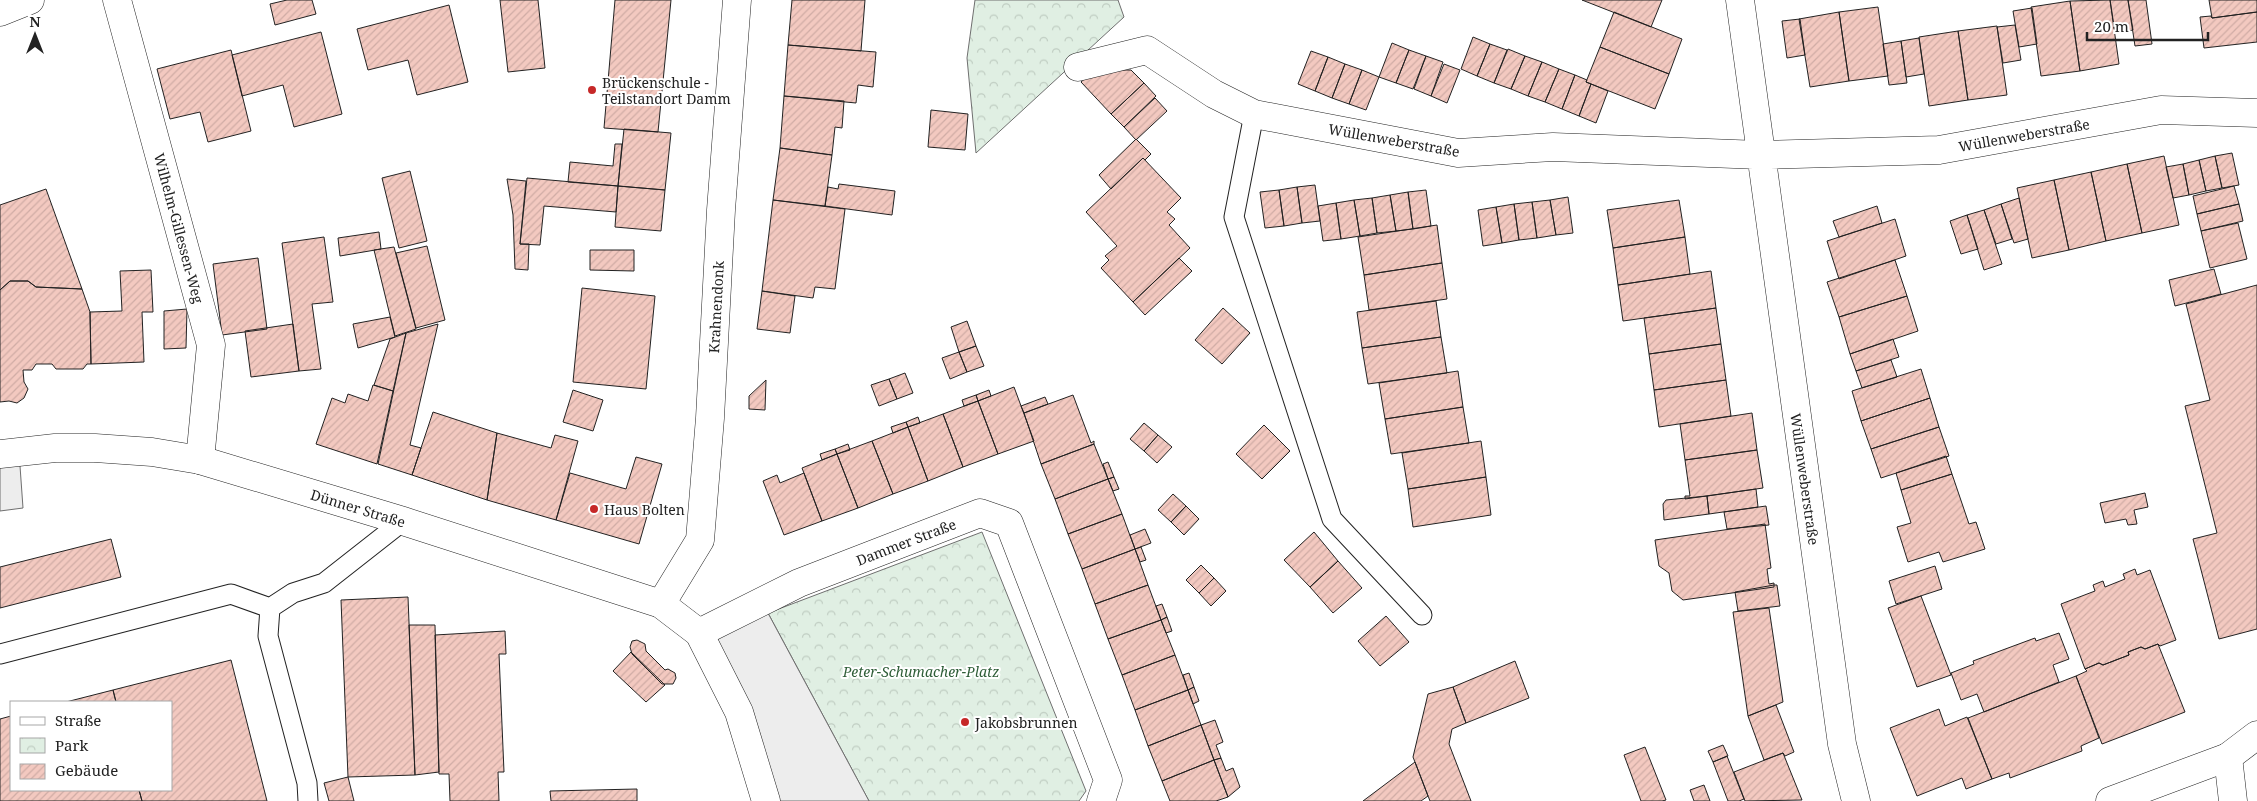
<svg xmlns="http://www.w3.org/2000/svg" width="2257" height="801" font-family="'Noto Serif',serif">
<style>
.park{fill:url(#park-crowns);stroke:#6f6f6f}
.parking{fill:#ededed;stroke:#6f6f6f}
.building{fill:url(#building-hatch);stroke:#222}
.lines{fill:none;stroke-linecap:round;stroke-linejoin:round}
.service-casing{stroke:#222;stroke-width:21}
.minor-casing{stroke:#222;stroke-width:29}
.tertiary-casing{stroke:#222;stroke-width:29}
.service{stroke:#fff;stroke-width:19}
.minor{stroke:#fff;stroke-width:28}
.tertiary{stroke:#fff;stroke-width:28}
.poi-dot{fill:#c62828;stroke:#fff;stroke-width:2}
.labels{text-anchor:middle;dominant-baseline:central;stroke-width:4;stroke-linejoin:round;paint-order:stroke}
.poi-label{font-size:14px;fill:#222;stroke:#fff;text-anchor:start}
.street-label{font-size:14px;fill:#222;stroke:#fff}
.park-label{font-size:14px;font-style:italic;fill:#2f5e38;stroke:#fff}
</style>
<defs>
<pattern id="park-crowns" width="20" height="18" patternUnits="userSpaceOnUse" patternTransform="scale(1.25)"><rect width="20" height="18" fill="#e0efe3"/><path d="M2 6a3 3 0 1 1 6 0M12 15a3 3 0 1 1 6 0" fill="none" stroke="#c0cdc2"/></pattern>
<pattern id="building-hatch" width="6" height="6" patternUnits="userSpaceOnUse" patternTransform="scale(1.25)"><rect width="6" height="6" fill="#f3c9c0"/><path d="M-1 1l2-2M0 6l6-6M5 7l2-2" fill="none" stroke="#d0aca5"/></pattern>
</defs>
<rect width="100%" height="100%" fill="#fff"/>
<!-- park -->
<path class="park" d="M975,0H1118L1124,17L976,153L967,58Z
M982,532L1086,791L1079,801H869L768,613Z"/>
<!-- parking -->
<path class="parking" d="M19,452L23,508L0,511V454Z
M762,602L869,801H766L699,633Z"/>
<!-- building -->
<path class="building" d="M287,0H312L316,14L275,25L270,4Z
M500,0H538L545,68L508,72Z
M615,0H671L658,132L604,128Z
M792,0H865L861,51L788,45Z
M1582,0H1662L1651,27Z
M2110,0H2128L2133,30L2115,33Z
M2110,0L2119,64L2080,71L2070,1Z
M2128,0H2146L2152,44L2135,46Z
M2209,0H2257V12L2212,18Z
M2070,1L2080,71L2041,76L2031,7Z
M449,5L468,82L417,95L408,60L368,70L357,29Z
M1878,7L1888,76L1849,81L1839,12Z
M2032,8L2037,44L2019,47L2013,11Z
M1614,12L1682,39L1669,74L1600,47Z
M1839,12L1849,81L1810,87L1799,19Z
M2257,12V42L2204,48L2200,17L2211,16L2212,18Z
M1800,19L1805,55L1787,58L1782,21Z
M2015,25L2021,60L2003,63L1997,27Z
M1997,26L2007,95L1968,100L1958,31Z
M1958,31L1968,100L1929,106L1919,37Z
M321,32L342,114L294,127L283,85L242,96L232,55Z
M1473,37L1490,44L1477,76L1461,69Z
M1919,38L1924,74L1906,77L1901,41Z
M1901,41L1907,83L1889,85L1883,44Z
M1392,43L1409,50L1396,83L1379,77Z
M1490,44L1507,50L1494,83L1477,76Z
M788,45L876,52L873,87L858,85L856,103L784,96Z
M1600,47L1669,74L1655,109L1586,82Z
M1508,49L1525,56L1511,89L1494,83Z
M231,50L251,131L208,142L200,112L170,119L157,69Z
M1409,50L1426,56L1413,89L1396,83Z
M1311,51L1328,57L1315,91L1298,84Z
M1426,56L1443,62L1431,96L1414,89Z
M1525,56L1542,62L1528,96L1511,89Z
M1328,57L1345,64L1332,98L1315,91Z
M1542,62L1559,69L1545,102L1528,96Z
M1345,64L1362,70L1349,104L1332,98Z
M1444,64L1460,70L1447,103L1431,96Z
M1559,69L1575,75L1562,109L1545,102Z
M1094,70H1131L1144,83L1111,114L1081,82Z
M1362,70L1379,77L1366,110L1349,104Z
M1575,75L1587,80L1586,82L1591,84L1579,116L1562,109Z
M1144,83L1156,96L1124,127L1111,114Z
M1591,84L1608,91L1596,123L1579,116Z
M784,96L844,101L842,128L835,127L832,155L780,148Z
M1155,98L1167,111L1136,140L1124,127Z
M931,110L968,114L965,150L928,147Z
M624,129L671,133L665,190L618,186Z
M1136,139L1151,154L1145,160L1143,158L1111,189L1099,175Z
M615,144H622L618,186L568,182L570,162L613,166Z
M780,148L832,155L825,206L773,200Z
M2232,153L2239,185L2222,188L2215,156Z
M2164,156L2179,225L2142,233L2127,164Z
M2215,156L2222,188L2206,191L2199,160Z
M1143,158L1181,198L1167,212L1175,219L1169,225L1190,248L1133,302L1101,268L1109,260L1105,256L1117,246L1086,212Z
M2199,160L2206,191L2189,195L2183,164Z
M2127,164L2142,233L2106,241L2091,172Z
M2183,164L2189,195L2173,198L2166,167Z
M410,171L427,241L399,248L382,178Z
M2091,172L2106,241L2069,250L2054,180Z
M527,178L618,186L616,212L544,206L540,245L520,244Z
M507,179L526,181L520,244H529L528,270L515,269L513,215Z
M2054,180L2069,250L2032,258L2017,188Z
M839,184L895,191L892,215L825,206L828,187L838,189Z
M1315,185L1320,221L1302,223L1297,187Z
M618,186L665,190L661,231L615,227Z
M2234,186L2239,204L2197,214L2193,196Z
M1297,187L1302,223L1284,226L1279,190Z
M46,189L82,289L36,287L28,281H10L0,290V205Z
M1279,190L1284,226L1265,228L1260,192Z
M1426,190L1431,226L1413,229L1408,192Z
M1408,192L1413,229L1396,231L1390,195Z
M1390,195L1396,231L1377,233L1372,198Z
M1568,197L1573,233L1556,235L1550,200Z
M1372,198L1377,233L1360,236L1354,200Z
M2019,198L2028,239L2014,243L2001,204Z
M773,200L845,209L835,289L815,287L813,298L762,291Z
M1354,200L1360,236L1341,239L1336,203Z
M1550,200L1556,235L1537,238L1532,202Z
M1679,200L1685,237L1613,248L1607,210Z
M1532,202L1537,238L1519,240L1514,204Z
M1336,203L1341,239L1323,241L1318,206Z
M1514,204L1519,240L1502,243L1496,207Z
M2001,204L2012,239L1996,244L1984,210Z
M2239,204L2243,221L2201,231L2197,214Z
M1877,206L1882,223L1839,237L1833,221Z
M1496,207L1502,243L1483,246L1478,210Z
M1984,210L2002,264L1984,270L1967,215Z
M1967,215L1978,249L1961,254L1950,221Z
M1895,219L1906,256L1839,279L1827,241Z
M2238,223L2247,259L2210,268L2201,231Z
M1437,225L1442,263L1364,275L1358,237Z
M379,232L381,249L340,256L338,238Z
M324,237L333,302L312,304L321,369L299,371L282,243Z
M1685,237L1690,274L1618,285L1613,248Z
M427,246L445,320L416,328L396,253Z
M394,247L416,329L395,336L374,250Z
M590,250H634V271L590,270Z
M258,258L267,329L222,335L213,264Z
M1179,258L1192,271L1145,315L1133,302Z
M1895,260L1907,296L1839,317L1827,282Z
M1442,263L1447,299L1369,310L1364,275Z
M2214,269L2221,294L2175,306L2169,280Z
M151,270L153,312H142L144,362L91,364L90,312L122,311L120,271Z
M1711,271L1716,308L1623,321L1618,285Z
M10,281H28L36,287L82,289L90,312L91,364H87L83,369H56L52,364H36L32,370H23L24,382L28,389L24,398L17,403L9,401L0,402V290Z
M2257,285V629L2219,639L2193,539L2217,533L2185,406L2210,400L2186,304Z
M582,288L655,296L646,389L573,382Z
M762,291L795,296L790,333L757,329Z
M1907,296L1918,331L1850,354L1839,317Z
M1436,301L1441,337L1362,348L1357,312Z
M1223,308L1250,333L1222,364L1195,340Z
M1716,308L1721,344L1649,354L1644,318Z
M187,309L186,348L164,349V311Z
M390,317L395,337L358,348L353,324Z
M967,321L976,346L959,352L951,327Z
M293,324L299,371L251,377L245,331Z
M438,324L410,445L421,448L412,475L378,464L406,333Z
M406,333L393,391L374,385L390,339Z
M1441,337L1447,373L1368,384L1362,348Z
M1893,339L1899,357L1856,371L1850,354Z
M1721,344L1726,380L1654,390L1649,354Z
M976,346L984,366L967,372L959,352Z
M959,352L967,372L950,379L942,358Z
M1891,360L1897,377L1862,388L1856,371Z
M1921,369L1930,398L1861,421L1852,391Z
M1458,371L1463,407L1385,419L1379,383Z
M905,373L913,393L897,399L889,379Z
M889,379L897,399L879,406L871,385Z
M766,380L765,410L749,409V396Z
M1726,380L1731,416L1659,427L1654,390Z
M373,385L393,391L377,464L316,444L332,398L345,403L348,394L368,401Z
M1014,387L1034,441L998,454L978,401Z
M573,390L603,400L593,431L563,422Z
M989,390L991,396L978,401L976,395Z
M976,395L978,401L964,406L962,400Z
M1073,395L1091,443L1094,441V444L1041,464L1024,413Z
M1045,397L1048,404L1024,413L1021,406Z
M1930,398L1939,427L1871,449L1861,421Z
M978,401L998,454L963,467L943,414Z
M1463,407L1469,443L1391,454L1385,419Z
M433,412L497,433L487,500L412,475Z
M1752,413L1757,450L1685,460L1680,424Z
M943,414L963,467L928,481L908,427Z
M918,417L920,423L908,427L906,422Z
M906,422L908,427L893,433L891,427Z
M1144,423L1158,435L1144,451L1130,439Z
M1264,425L1290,451L1262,479L1236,454Z
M908,427L928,481L893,494L872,441Z
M1939,427L1949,456L1881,478L1871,449Z
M497,433L551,448L555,435L578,441L556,520L487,500Z
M1158,435L1172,447L1157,463L1144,451Z
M872,441L893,494L858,508L837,454Z
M1481,441L1486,477L1408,489L1402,453Z
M848,444L850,450L837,454L835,449Z
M1094,444L1108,479L1055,499L1041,464Z
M835,449L837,454L822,460L820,454Z
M1757,450L1763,488L1685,499V496H1690L1685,460Z
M837,454L858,508L822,521L802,468Z
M1946,456L1952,474L1901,490L1896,473Z
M636,457L662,464L639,544L556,520L570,473L626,489Z
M1108,462L1114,477L1108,479L1103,464Z
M804,473L822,521L784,535L763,481L777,475L780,483Z
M1952,474L1969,524L1976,522L1985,549L1943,562L1939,552L1908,562L1897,527L1911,523L1901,490Z
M1114,477L1119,489L1113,491L1108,479Z
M1486,477L1491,515L1413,527L1408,489Z
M1108,479L1122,514L1068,534L1055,499Z
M1756,489L1758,507L1709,514L1707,496Z
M2145,493L2148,507L2134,510L2137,524L2128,525L2126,519L2105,523L2100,503Z
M1173,494L1186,506L1171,522L1158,510Z
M1707,496L1709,514L1664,520L1663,504L1666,500Z
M1186,506L1199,519L1184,535L1171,522Z
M1766,506L1769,525L1727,529L1724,512Z
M1122,514L1135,549L1082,569L1068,534Z
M1765,524L1771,568L1767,569L1769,584L1774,583V587L1683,600L1672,591L1669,573L1659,566L1655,540Z
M1145,529L1151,543L1135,549L1130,535Z
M1314,532L1338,561L1310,587L1284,560Z
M111,539L121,577L0,608V567Z
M1141,547L1146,560L1140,562L1135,549Z
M1135,549L1148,585L1095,604L1082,569Z
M1338,561L1362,588L1333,613L1310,587Z
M1201,565L1214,578L1199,593L1186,580Z
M1935,566L1942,589L1896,604L1889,581Z
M2135,569L2137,575L2150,570L2176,640L2160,646L2158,644L2145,649L2141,647L2128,652L2129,655L2103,665L2099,663L2085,669L2061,604L2095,591L2093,585L2103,581L2105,587L2125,579L2123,574Z
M1214,578L1226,591L1211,606L1199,593Z
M1148,585L1161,620L1108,639L1095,604Z
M1774,585H1777L1780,606L1738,611L1735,592Z
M1921,596L1951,675L1917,687L1888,608Z
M408,597L415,775L348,777L341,600Z
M1162,604L1167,617L1161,620L1156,606Z
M1769,608L1783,702L1748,716L1733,612Z
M1386,616L1409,642L1380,666L1358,641Z
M1167,617L1172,631L1166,633L1161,620Z
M1161,620L1175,655L1122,675L1108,639Z
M409,625H435L439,772L415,775Z
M505,631L506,654H499L504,772H498L499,801H450L449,774H439L435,635Z
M2059,633L2069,659L2053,665L2059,682L1984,712L1977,694L1961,700L1951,673L1974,664L1973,661L2035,638L2036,641Z
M637,640L645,644L646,651L665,670L668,669L675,673L676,678L673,684H662L632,654L630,647L632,641Z
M2158,644L2185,712L2102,744L2076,676L2087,671L2085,669L2099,663L2103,665L2129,655L2128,652L2141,647L2145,649Z
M631,652L665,685L646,702L613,671Z
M1175,655L1188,690L1135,710L1122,675Z
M231,660L267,801H142L139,790H171V702H116L113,690Z
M1515,661L1529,698L1466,723L1453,687Z
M1189,673L1194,687L1188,690L1183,675Z
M2076,676L2099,738L2081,746L2082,751L2010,778L2009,773L1992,779L1968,718Z
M1194,687L1199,701L1193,704L1188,690Z
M1453,687L1466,723L1452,729L1449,744L1471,801H1430L1413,757L1428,694Z
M113,690L116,702H66Z
M1188,690L1201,725L1148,746L1135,710Z
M1776,705L1794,752L1785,756L1783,753L1764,760L1748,716Z
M1939,709L1945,726L1967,717L1992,779L1966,789L1962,778L1917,796L1890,728Z
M11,716V790H139L142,801H0V719Z
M1215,720L1223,742L1216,745L1221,758L1214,760L1201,725Z
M1201,725L1214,760L1162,781L1148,746Z
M1723,745L1728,756L1713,762L1708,751Z
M1645,747L1666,800L1662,801H1641L1624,755Z
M1783,753L1802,800L1745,801L1734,772Z
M1727,756L1744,799L1739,801H1728L1713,762Z
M1221,758L1226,771L1233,768L1240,787L1228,797L1214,760Z
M1214,760L1228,797L1216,801H1170L1162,781Z
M1415,762L1428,796L1421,801H1363Z
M348,777L354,801H329L324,783Z
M1704,785L1710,801H1694L1690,790Z
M637,789V801H551L550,791Z"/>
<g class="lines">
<defs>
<path id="service" d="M1254,114L1234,217L1332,519L1422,615
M270,608L268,636L307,783L308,801
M0,654L231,594L270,608L293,593L324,583L403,521"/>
<path id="minor" d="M117,0L211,345L200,460
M1740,0L1842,744L1856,801
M0,12L30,0
M1078,67L1147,50L1214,94L1254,114L1458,153L1553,147L1760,155L1939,150L2161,110L2257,113
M661,604L700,540L710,418L721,210L737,0
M699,633L799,583L980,513L1009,523L1108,780L1101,801
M2228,757L2233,801"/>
<path id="tertiary" d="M0,454L55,448H95L152,452L200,460L403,521L661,604L699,633L739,712L766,801
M2110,801L2228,757L2257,735"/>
</defs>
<!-- service casing -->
<use href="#service" class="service-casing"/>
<!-- minor casing -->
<use href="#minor" class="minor-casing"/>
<!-- tertiary casing -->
<use href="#tertiary" class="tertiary-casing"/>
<!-- service -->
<use href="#service" class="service"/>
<!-- minor -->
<use href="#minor" class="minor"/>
<!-- tertiary -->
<use href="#tertiary" class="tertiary"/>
</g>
<!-- markers -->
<g class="poi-dot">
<circle cx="592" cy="90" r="5"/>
<circle cx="594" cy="509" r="5"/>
<circle cx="965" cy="722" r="5"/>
</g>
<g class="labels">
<!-- poi labels -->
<g class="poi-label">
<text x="602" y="82">Brückenschule -<tspan x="602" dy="16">Teilstandort Damm</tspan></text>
<text x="604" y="509">Haus Bolten</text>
<text x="975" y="722">Jakobsbrunnen</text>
</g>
<!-- street labels -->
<g class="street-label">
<text transform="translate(2024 135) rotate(-10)">Wüllenweberstraße</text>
<text transform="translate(1394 140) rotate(10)">Wüllenweberstraße</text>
<text transform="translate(179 228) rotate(75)">Wilhelm-Gillessen-Weg</text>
<text transform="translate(716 307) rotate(-87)">Krahnendonk</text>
<text transform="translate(1805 479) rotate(82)">Wüllenweberstraße</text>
<text transform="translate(358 508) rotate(17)">Dünner Straße</text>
<text transform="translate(906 542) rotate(-21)">Dammer Straße</text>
</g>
<!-- park labels -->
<g class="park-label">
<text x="921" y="671">Peter-Schumacher-Platz</text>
</g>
</g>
<!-- legend -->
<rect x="10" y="701" width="162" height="90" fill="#ffffff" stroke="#a7a7a7"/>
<rect x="20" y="717" width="25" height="8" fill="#ffffff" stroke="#a7a7a7"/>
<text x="55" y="726" font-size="15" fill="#222222">Straße</text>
<rect x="20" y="738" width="25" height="15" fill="url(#park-crowns)" stroke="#a7a7a7"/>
<text x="55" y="751" font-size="15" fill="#222222">Park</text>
<rect x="20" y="764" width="25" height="15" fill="url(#building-hatch)" stroke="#a7a7a7"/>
<text x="55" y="776" font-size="15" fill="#222222">Gebäude</text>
<!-- north arrow -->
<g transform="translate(35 35)" stroke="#ffffff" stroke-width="4" paint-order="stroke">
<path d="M0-4L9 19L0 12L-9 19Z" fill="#222222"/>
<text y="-8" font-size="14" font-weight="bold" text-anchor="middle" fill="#222222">N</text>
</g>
<!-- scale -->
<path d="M2087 32v8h121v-8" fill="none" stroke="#222222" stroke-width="2.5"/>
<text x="2094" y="32" font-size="15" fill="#222222" stroke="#ffffff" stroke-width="4" paint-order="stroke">20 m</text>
</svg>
